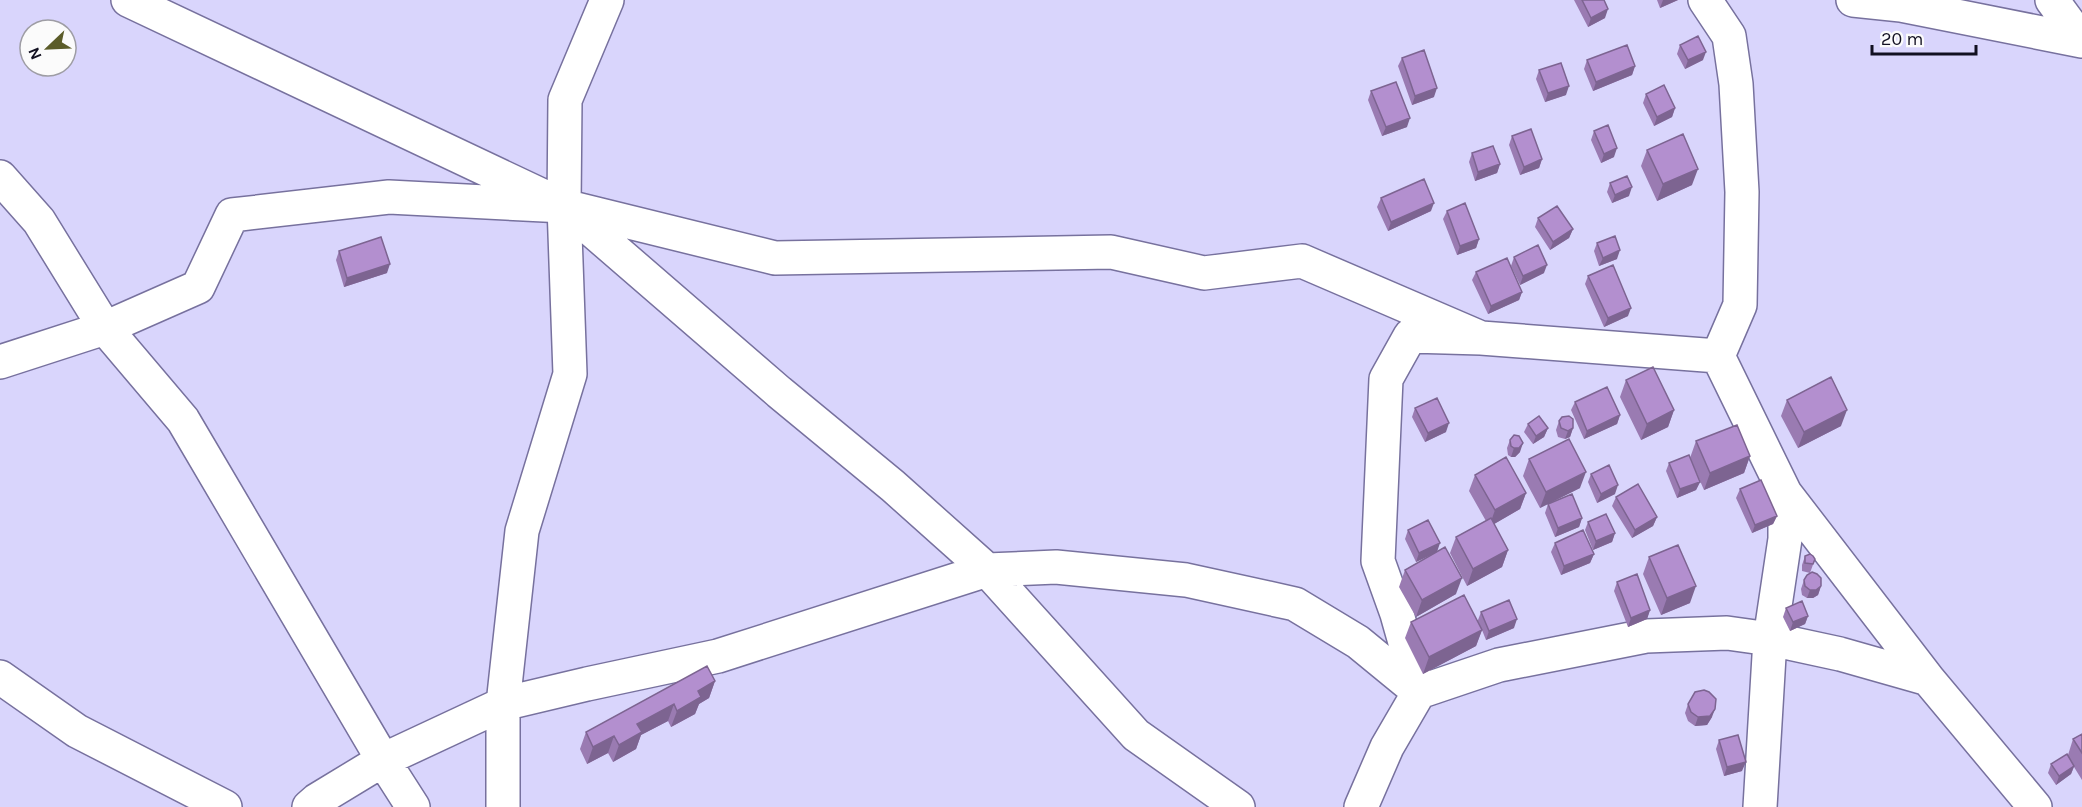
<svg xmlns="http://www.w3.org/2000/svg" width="2082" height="807" font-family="Karla,sans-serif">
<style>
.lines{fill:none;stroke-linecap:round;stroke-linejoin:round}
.minor-casing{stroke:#77719e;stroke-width:36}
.minor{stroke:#fff;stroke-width:33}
.wall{fill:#9a7bb2}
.shaded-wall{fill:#7d6491}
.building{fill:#b38fcf;stroke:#7d6491;stroke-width:1.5}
</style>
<rect width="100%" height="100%" fill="#d9d5fc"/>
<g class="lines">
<defs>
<path id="minor" d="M128,0L564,206L779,392L893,486L987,570L1136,735L1238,807
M1705,0L1729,36L1736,84L1742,192L1740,305L1718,356L1785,493V539L1770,639L1760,807
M1853,0L1901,5L2082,41
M2052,0L2082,41
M0,177L39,221L105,328L183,420L383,760L413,807
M0,362L105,328L198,287L232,215L389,197L564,206L775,258L1111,252L1204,273L1302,261L1481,338
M1785,493L1928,679
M0,677L77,731L225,807
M1419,692L1397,614L1378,561L1386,379L1410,336L1481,338L1718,356
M309,807L317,800L383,760L503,704L587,684L718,656L987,570L1056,567L1186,580L1295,604L1358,642L1419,692
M503,807V704L522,531L570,374L564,206L565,100L607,0
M1361,807L1387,747L1419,692L1499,665L1646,636L1727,633L1770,639L1840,654L1928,679L2035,807"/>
</defs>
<!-- minor casing -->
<use href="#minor" class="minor-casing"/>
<!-- minor -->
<use href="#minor" class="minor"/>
</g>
<!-- wall -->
<path class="wall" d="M1574,0H1604L1605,18L1588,27Z
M1657,0H1678L1660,8Z
M1680,45L1703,60L1685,69L1677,54Z
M1402,58L1434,97L1412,105L1398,66Z
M1587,60L1635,66L1632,75L1593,91L1584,69Z
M1539,70L1566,95L1545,102L1536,79Z
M1371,91L1407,127L1382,136L1368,100Z
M1646,94L1675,108L1672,117L1654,126L1643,103Z
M1594,131L1614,157L1601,163L1591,140Z
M1512,136L1542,159L1539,168L1520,175L1509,145Z
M1647,150L1692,185L1657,201L1641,166Z
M1472,153L1500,164L1497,173L1475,181L1469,162Z
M1610,183L1629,196L1612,203L1607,192Z
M1381,198L1431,211L1388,231L1377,207Z
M1447,211L1479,239L1476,248L1457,255L1443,219Z
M1538,218L1573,229L1569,238L1550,250L1535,227Z
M1597,243L1617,259L1599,266L1594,251Z
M339,251L387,273L344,287L336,260Z
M1514,257L1544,273L1520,285L1511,266Z
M1476,272L1522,292L1519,300L1488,314L1472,280Z
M1588,276L1628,316L1604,327L1585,284Z
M1626,380L1674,410L1668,427L1641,440L1620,397Z
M1787,400L1841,426L1798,448L1781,416Z
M1575,402L1620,415L1617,424L1584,439L1571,410Z
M1415,408L1446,432L1425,442L1412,417Z
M1559,421L1573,428L1570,437L1565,439L1558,437L1556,430Z
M1528,424L1548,428L1544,437L1533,444L1524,432Z
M1510,440L1520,452L1515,457H1511L1508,455L1507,448Z
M1696,441L1750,456L1744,473L1704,490L1690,458Z
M1529,459L1580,488L1540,508L1523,476Z
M1669,463L1700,482L1696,490L1677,498L1666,471Z
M1591,474L1615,494L1597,503L1588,482Z
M1475,475L1526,493L1520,509L1494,524L1508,550L1502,567L1467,586L1450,553L1456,537L1486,521L1469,491Z
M1740,489L1777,516L1773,524L1752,533L1736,498Z
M1616,497L1657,517L1653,526L1632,538L1612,506Z
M1548,504L1582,518L1579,527L1555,537L1545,513Z
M1588,522L1615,533L1612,542L1593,550L1585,530Z
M1408,530L1437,551L1456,594L1416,617L1399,587L1405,570L1431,555L1416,562L1405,539Z
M1555,543L1594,554L1590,563L1561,575L1551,552Z
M1805,556L1815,559L1810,573L1802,571V565Z
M1649,557L1690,603L1661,615L1643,574Z
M1804,580L1821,586L1818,595L1813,598H1807L1802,595L1801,589Z
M1617,582L1650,610L1647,619L1628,627L1614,591Z
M1786,608L1808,616L1805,624L1790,631L1783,617Z
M1481,612L1514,628L1486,640L1482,630L1476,646L1423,674L1405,638L1411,622L1478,620Z
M715,681L709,698L699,704L695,714L671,727L668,721L641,735L636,749L613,762L608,753L587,764L580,749L586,732Z
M1688,704L1712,717L1707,725L1695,726L1688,721L1685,713Z
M2082,734V780L2074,767L2071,774L2056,785L2048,773L2051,764L2068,755L2073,739Z
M1719,740L1742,771L1724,776L1716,749Z"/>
<!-- shaded-wall -->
<path class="shaded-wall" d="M1663,0H1678L1660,8Z
M1608,9L1605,18L1588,27L1591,18Z
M1706,52L1703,60L1685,69L1688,60Z
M1635,66L1632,75L1593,91L1596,82Z
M1569,86L1566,95L1545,102L1548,93Z
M1437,88L1434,97L1412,105L1415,96Z
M1675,108L1672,117L1654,126L1657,117Z
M1410,118L1407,127L1382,136L1386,127Z
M1617,148L1614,157L1601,163L1604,154Z
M1542,159L1539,168L1520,175L1524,167Z
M1500,164L1497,173L1475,181L1478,172Z
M1698,169L1692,185L1657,201L1663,184Z
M1632,187L1629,196L1612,203L1615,195Z
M1434,203L1431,211L1388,231L1391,222Z
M1573,229L1569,238L1550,250L1553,242Z
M1479,239L1476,248L1457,255L1460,246Z
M1620,250L1617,259L1599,266L1603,258Z
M390,264L387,273L344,287L347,278Z
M1547,265L1544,273L1520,285L1523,276Z
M1522,292L1519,300L1488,314L1491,306Z
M1631,308L1628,316L1604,327L1608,318Z
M1674,410L1668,427L1641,440L1647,424Z
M1847,410L1841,426L1798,448L1804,432Z
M1620,415L1617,424L1584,439L1587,431Z
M1449,423L1446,432L1425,442L1428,433Z
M1548,428L1544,437L1533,444L1536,436Z
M1573,428L1570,437L1565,439L1568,431Z
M1523,443L1520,452L1515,457H1511L1514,448Z
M1750,456L1744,473L1704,490L1710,473Z
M1586,472L1580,488L1540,508L1546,492Z
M1700,482L1696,490L1677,498L1680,489Z
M1618,485L1615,494L1597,503L1601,494Z
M1526,493L1520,509L1489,527L1495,510Z
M1777,516L1773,524L1752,533L1755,525Z
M1657,517L1653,526L1632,538L1635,530Z
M1582,518L1579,527L1555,537L1558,528Z
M1615,533L1612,542L1593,550L1596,541Z
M1440,543L1437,552L1416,562L1419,553Z
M1508,550L1502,567L1467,586L1473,569Z
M1594,554L1590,563L1561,575L1564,566Z
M1462,578L1456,594L1416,617L1422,600Z
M1696,586L1690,603L1661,615L1667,598Z
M1821,586L1818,595L1813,598H1807L1810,590Z
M1650,610L1647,619L1628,627L1631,618Z
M1808,616L1805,624L1790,631L1793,622Z
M1517,619L1514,628L1486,640L1489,631Z
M1482,630L1476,646L1423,674L1429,657Z
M715,681L709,698L699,704L695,714L671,727L677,711L698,691Z
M674,704L668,721L641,735L636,749L613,762L619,745L637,724Z
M1715,709L1712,717L1707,725L1695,726L1698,717Z
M614,736L608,753L587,764L593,747Z
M1746,762L1742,771L1724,776L1727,767Z
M2074,766L2071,774L2056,785L2059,776Z"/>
<!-- building -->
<path class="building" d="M1582,0H1604L1608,9L1591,18Z
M1698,36L1706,52L1688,60L1680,45Z
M1627,45L1635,66L1596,82L1587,60Z
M1424,50L1437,88L1415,96L1402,58Z
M1561,63L1569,86L1548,93L1539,70Z
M1396,82L1410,118L1386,127L1371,91Z
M1664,85L1675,108L1657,117L1646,94Z
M1608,125L1617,148L1604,154L1594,131Z
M1531,129L1542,159L1524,167L1512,136Z
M1683,134L1698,169L1663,184L1647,150Z
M1493,146L1500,164L1478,172L1472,153Z
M1627,176L1632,187L1615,195L1610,183Z
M1424,179L1434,203L1391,222L1381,198Z
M1465,203L1479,239L1460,246L1447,211Z
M1557,206L1573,229L1553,242L1538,218Z
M1615,236L1620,250L1603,258L1597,243Z
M381,237L390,264L347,278L339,251Z
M1538,245L1547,265L1523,276L1514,257Z
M1507,258L1522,292L1491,306L1476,272Z
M1613,265L1631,308L1608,318L1588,276Z
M1653,367L1674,410L1647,424L1626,380Z
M1831,377L1847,410L1804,432L1787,400Z
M1607,387L1620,415L1587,431L1575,402Z
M1437,398L1449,423L1428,433L1415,408Z
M1539,416L1548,428L1536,436L1528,424Z
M1569,416L1573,419V428L1568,431L1561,428L1559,421L1562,417Z
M1737,425L1750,456L1710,473L1696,441Z
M1514,435L1519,436L1523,443L1519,448H1514L1511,446L1510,440Z
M1569,439L1586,472L1546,492L1529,459Z
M1689,455L1700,482L1680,489L1669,463Z
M1506,457L1526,493L1495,510L1475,475Z
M1609,465L1618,485L1601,494L1591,474Z
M1761,480L1777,516L1755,525L1740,489Z
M1638,484L1657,517L1635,530L1616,497Z
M1572,494L1582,518L1558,528L1548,504Z
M1606,514L1615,533L1596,541L1588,522Z
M1491,518L1508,550L1473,569L1456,537Z
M1428,520L1440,543L1419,553L1408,530Z
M1583,530L1594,554L1564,566L1555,543Z
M1678,545L1696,586L1667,598L1649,557Z
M1445,547L1462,578L1422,600L1405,570Z
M1810,554L1813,556L1815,559L1813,564L1805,563V556Z
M1812,572L1817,574L1821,578V586L1816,590H1810L1805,586L1804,580L1807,575Z
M1637,574L1650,610L1631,618L1617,582Z
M1464,595L1482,630L1429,657L1411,622Z
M1509,600L1517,619L1489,631L1481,612Z
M1802,601L1808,616L1793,622L1786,608Z
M707,666L715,681L698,691L701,697L677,711L674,704L637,724L642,732L619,745L614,736L593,747L586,732Z
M1704,690L1709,692L1716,699L1715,709L1710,716L1698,717L1691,712L1688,704L1695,692Z
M2082,734V753L2073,739Z
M1738,735L1746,762L1727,767L1719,740Z
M2067,754L2074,766L2059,776L2051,764Z"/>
<!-- north arrow -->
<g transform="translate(48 48) rotate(247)"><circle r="28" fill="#fbfbfb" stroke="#9e9da4" stroke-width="1.5"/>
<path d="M0-4.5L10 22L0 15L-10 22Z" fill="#5b5c29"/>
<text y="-9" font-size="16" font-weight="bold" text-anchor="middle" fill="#121021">N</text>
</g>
<!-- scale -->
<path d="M1872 45v9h104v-9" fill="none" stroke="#121021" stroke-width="3"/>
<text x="1881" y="45" font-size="18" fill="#121021" stroke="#fbfbfb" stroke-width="4.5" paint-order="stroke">20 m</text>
</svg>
